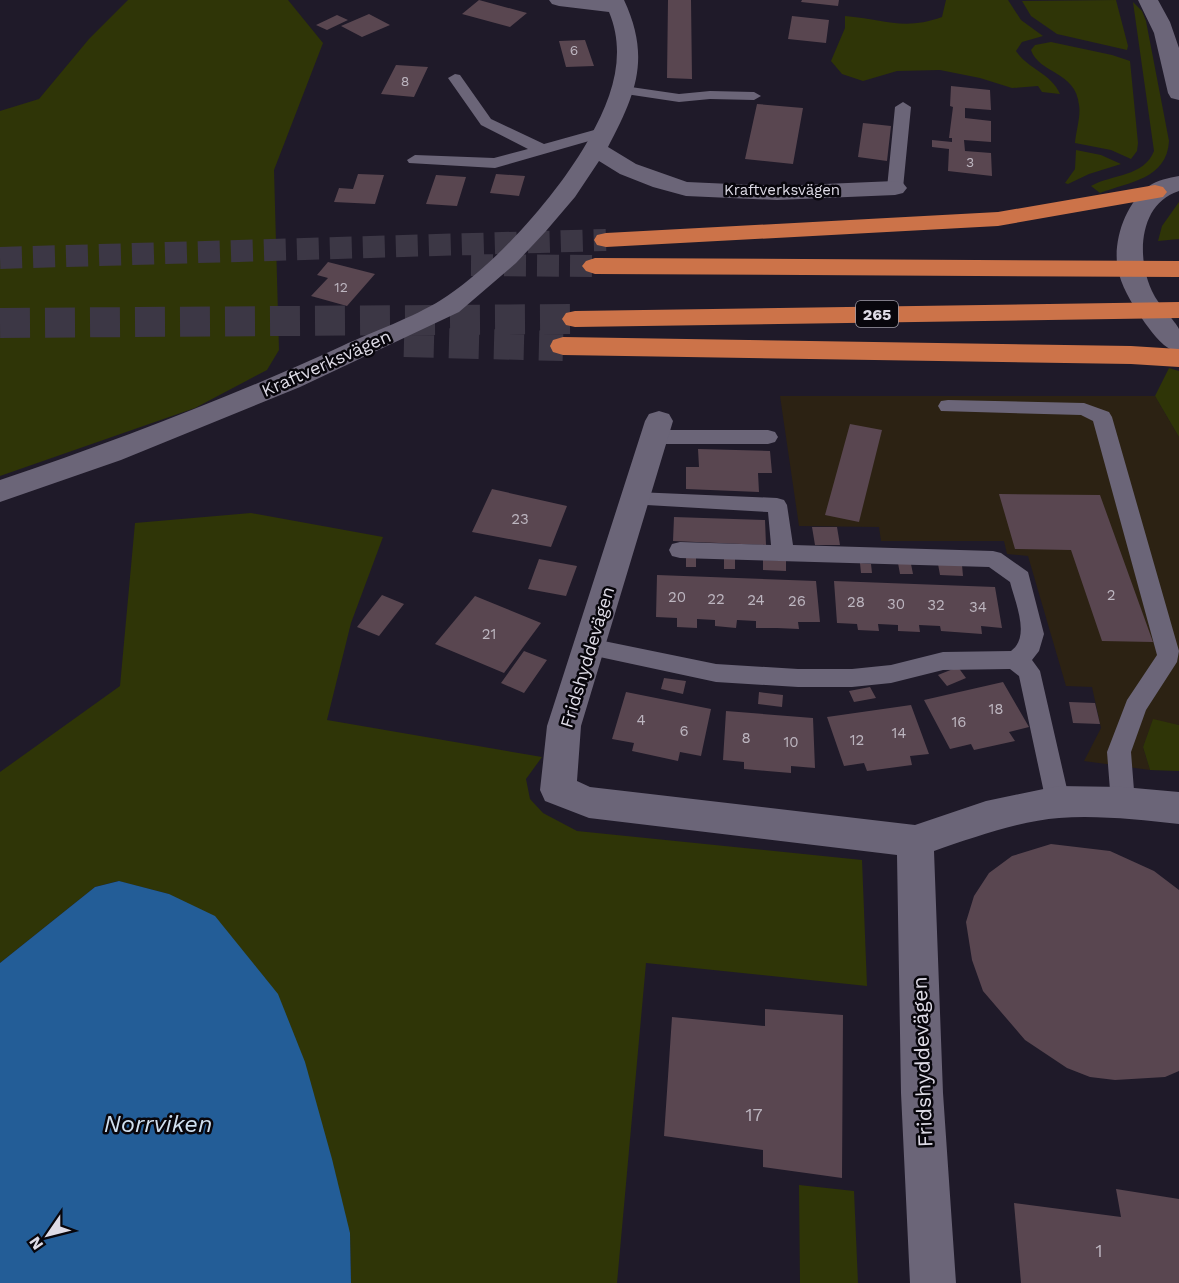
<svg xmlns="http://www.w3.org/2000/svg" width="1179" height="1283" font-family="'Work Sans',sans-serif">
<style>
.commercial{fill:#2c2213}
.green{fill:#2f3507}
.water{fill:#235d97}
.building{fill:#594650}
.lines{fill:none;stroke-linecap:round;stroke-linejoin:round}
.motorway-tunnel-far1{stroke:#3c3745;stroke-width:22;stroke-dasharray:22 11;stroke-linecap:butt}
.motorway-tunnel{stroke:#3c3745;stroke-width:30;stroke-dasharray:30 15;stroke-linecap:butt}
.service{fill:#6b6578;fill-rule:evenodd}
.minor{fill:#6b6578;fill-rule:evenodd}
.secondary{fill:#6b6578;fill-rule:evenodd}
.motorway{fill:#cc7349;fill-rule:evenodd}
.labels{text-anchor:middle;dominant-baseline:central;stroke-width:5;stroke-linejoin:round;paint-order:stroke}
.far-number-label{font-size:14px;fill:#bdb6c0}
.far-street-label{font-size:15px;fill:#dedbe6;stroke:#08060c}
.number-label{font-size:15px;fill:#bdb6c0}
.shield{fill:#08060c;stroke:#9e9ba5;stroke-width:1.5}
.shield-label{font-size:16px;font-weight:bold;fill:#dedbe6}
.street-label{font-size:18px;fill:#dedbe6;stroke:#08060c}
.near-number-label{font-size:18px;fill:#bdb6c0}
.near-street-label{font-size:21px;fill:#dedbe6;stroke:#08060c}
.near-water-label{font-size:24px;font-style:italic;fill:#d0dfef;stroke:#08060c}
</style>
<rect width="100%" height="100%" fill="#1f1a29"/>
<!-- commercial -->
<path class="commercial" d="M780,396H1155L1179,437V725L1153,720L1143,747L1150,770L1084,761L1101,728L1092,687L1066,686L1028,556L1007,554L1004,541H881L879,527L799,526Z"/>
<!-- green -->
<path class="green" d="M128,0H288L323,43L274,170L279,350L267,370L195,408L0,476V111L39,99L89,39Z
M946,0H1008L1021,20L1043,36L1022,42L1016,51C1028,69 1052,74 1060,94L1042,92L1038,86L1012,88L980,78L940,70L897,71L863,81L842,74L831,61L845,28V16C883,19 904,31 942,17Z
M1116,0L1128,46L1127,50L1057,34L1031,16L1022,1Z
M1133,2L1142,11L1146,21L1169,141C1167,179 1129,182 1100,193L1091,186C1112,174 1144,177 1154,151Z
M1051,42L1112,55L1130,61L1138,143L1137,151L1131,159L1111,150L1075,143C1076,131 1081,116 1079,105C1076,71 1039,74 1031,50L1035,45Z
M1076,150L1101,155L1121,164L1089,174L1068,184L1065,183L1075,169Z
M1179,202V239L1158,241L1162,226Z
M1169,368L1179,371V437L1155,396Z
M251,513L383,537L351,623L327,720L542,757L526,779L530,799L543,813L577,831L862,860L867,986L646,963L617,1283H351L350,1233L169,894L118,881L95,887L0,963V772L120,686L135,523Z
M1153,719L1179,725V771L1150,770L1143,747Z
M799,1185L854,1191L858,1283H800Z"/>
<!-- water -->
<path class="water" d="M119,881L169,894L215,916L278,994L305,1062L332,1159L350,1233L351,1283H0V963L95,887Z"/>
<!-- building -->
<path class="building" d="M479,0L527,13L510,27L462,14Z
M668,0H691L692,79L667,78Z
M802,0H839L838,6L801,2Z
M369,14L390,25L362,37L341,26Z
M337,15L348,20L327,30L316,25Z
M792,16L829,20L826,43L788,39Z
M585,40L594,66L566,67L559,41Z
M396,65L428,67L414,97L381,94Z
M951,86L990,90L991,110L965,108V118L991,121V142L964,140L965,151L991,153L992,176L948,171L949,149L932,147V140L952,142V138H949L953,107L950,106Z
M757,104L803,108L793,164L745,159Z
M863,123L891,126L887,161L858,157Z
M358,174L384,175L375,204L334,202L339,188L353,189Z
M496,174L525,176L519,196L490,193Z
M436,175L466,177L457,206L426,204Z
M328,262L375,274L347,306L311,296L328,278L317,275Z
M850,424L882,430L859,522L825,515Z
M698,449L770,451L772,473H758L759,492L686,489V467H699Z
M492,489L567,506L551,547L472,532Z
M999,494L1100,495L1153,642L1102,641L1071,550L1015,549Z
M674,517L765,520L766,545L673,541Z
M812,527H837L840,545H815Z
M686,557H696V567H686Z
M724,558L735,559V569H724Z
M539,559L577,566L566,596L528,589Z
M763,560L786,561V571L763,570Z
M860,563L871,564L872,573H861Z
M898,563L911,564L913,574H900Z
M938,564L962,565L963,576L940,575Z
M657,575L816,581L820,622H798L799,629L777,628H756V621L737,620L736,628L715,626V620L697,619V628L677,627V618L656,617Z
M834,581L995,587L1002,628L981,626L982,634L941,631L940,626L919,625L920,632L898,631V625L878,624L879,631L858,630L857,624L837,623Z
M382,595L404,604L379,636L357,627Z
M475,596L541,623L504,673L435,644Z
M524,651L547,660L524,693L501,683Z
M958,667L966,678L947,686L938,675Z
M664,678L686,681L683,694L661,689Z
M1003,682L1029,727L1009,732L1015,741L974,750L971,744L950,749L924,700Z
M870,687L876,698L854,702L849,691Z
M626,692L711,709L701,756L680,752L678,761L632,751L634,743L612,739Z
M759,692L783,695L782,707L758,704Z
M1069,702L1095,703L1100,724L1073,723Z
M911,705L929,754L910,756L912,765L867,771L864,763L844,766L827,717Z
M726,711L813,718L815,768L791,766V773L767,771L744,769V762L723,760Z
M1051,844L1110,851L1154,871L1179,890V1071L1165,1077L1115,1080L1090,1077L1067,1068L1025,1040L983,991L972,960L966,922L974,896L989,873L1012,856Z
M765,1009L843,1015L842,1178L763,1167V1150L664,1136L672,1017L765,1026Z
M1116,1189L1179,1199V1283H1021L1014,1203L1121,1217Z"/>
<g class="lines">
<!-- motorway-tunnel-far1 -->
<path class="motorway-tunnel-far1" d="M0,258L606,240
M471,265L595,266"/>
<!-- motorway-tunnel -->
<path class="motorway-tunnel" d="M0,323L575,319
M404,342L563,346"/>
<!-- service -->
<path class="service" d="M455,74L460,75L491,119L544,144L605,127L613,132L610,135L495,168L409,163L407,160L415,155L494,158L528,149L481,125L448,78Z
M624,86L679,94L710,91L754,92L761,96L754,100L710,99L679,102L619,93L617,90L619,87Z
M903,102L911,107L903,188L895,193L887,188L895,107Z
M948,400L1084,403L1109,412L1112,417L1179,651L1177,662L1146,710L1131,752L1135,803L1132,810L1123,814L1114,810L1111,803L1107,752L1127,700L1157,655L1093,421L1081,415L941,411L938,406L941,401Z
M655,430H768L775,432L778,437L775,442L768,444H655L648,442L645,437L648,432Z
M636,492L777,498L784,500L787,505L793,545L993,551L1001,553L1028,572L1044,634L1039,651L1032,660L1040,671L1070,802L1067,809L1058,813L1049,809L1046,802L1019,676L1010,669L943,670L891,683L852,687H798L716,682L581,653L578,647L581,641L589,638L716,664L798,669H852L891,665L943,652L1011,651C1031,637 1015,602 1010,582L989,567L680,558L672,556L669,550L672,544L680,542L771,545L768,512L629,504L626,499L629,494Z"/>
<!-- minor -->
<path class="minor" d="M549,0H624C651,58 636,94 608,147L636,164L687,182L777,186L895,181L903,183L907,188L903,193L895,195L777,200L686,196L653,187L620,174L599,161L575,197L546,231L516,263L459,312L300,387L121,460L0,502V480C116,441 231,397 342,346C372,332 414,317 441,300C495,266 560,192 590,137C612,98 627,55 609,12L559,6L552,4Z
M659,411L669,414L673,421L581,726L577,781L590,787L915,825L986,801L1058,786L1123,787L1179,792V824C1140,820 1099,815 1059,818C1019,821 972,838 934,851L943,1093L956,1283H910L901,1093L897,855L589,818L545,801L540,790L547,726L645,421L649,414Z"/>
<!-- secondary -->
<path class="secondary" d="M1138,0H1158L1170,22L1179,48V100L1171,98L1168,93L1154,33Z
M1179,176V191C1137,204 1136,262 1154,295C1159,305 1176,322 1179,329C1179,335 1179,346 1179,353C1164,349 1154,335 1145,323C1135,308 1124,292 1119,274C1111,246 1124,204 1149,186C1157,180 1169,178 1179,176Z"/>
<!-- motorway -->
<path class="motorway" d="M1155,185L1163,187L1167,192L1163,197L998,226L606,247L597,245L594,240L597,235L606,233L998,212Z
M595,258L1179,261V277L595,274L586,271L582,266L586,261Z
M1179,302V318L575,327L566,325L562,319L566,313L575,311Z
M563,337L1131,346L1179,349V367L1131,364L563,355L553,352L550,346L553,340Z"/>
</g>
<g class="labels">
<!-- far-number labels -->
<g class="far-number-label">
<text x="574" y="50">6</text>
<text x="405" y="81">8</text>
<text x="970" y="162">3</text>
<text x="341" y="287">12</text>
</g>
<!-- far-street labels -->
<g class="far-street-label">
<text x="782" y="190">Kraftverksvägen</text>
</g>
<!-- number labels -->
<g class="number-label">
<text x="520" y="519">23</text>
<text x="1111" y="595">2</text>
<text x="677" y="597">20</text>
<text x="716" y="599">22</text>
<text x="756" y="600">24</text>
<text x="797" y="601">26</text>
<text x="856" y="602">28</text>
<text x="896" y="604">30</text>
<text x="936" y="605">32</text>
<text x="978" y="607">34</text>
<text x="489" y="634">21</text>
<text x="996" y="709">18</text>
<text x="641" y="720">4</text>
<text x="959" y="722">16</text>
<text x="684" y="731">6</text>
<text x="899" y="733">14</text>
<text x="746" y="738">8</text>
<text x="857" y="740">12</text>
<text x="791" y="742">10</text>
</g>
<!-- shield labels -->
<rect class="shield" x="856" y="301" width="42" height="26" rx="4.5"/>
<g class="shield-label">
<text x="877" y="314">265</text>
</g>
<!-- street labels -->
<g class="street-label">
<text transform="translate(326 363) rotate(-24)">Kraftverksvägen</text>
<text transform="translate(587 657) rotate(-73)">Fridshyddevägen</text>
</g>
<!-- near-number labels -->
<g class="near-number-label">
<text x="754" y="1114">17</text>
<text x="1099" y="1250">1</text>
</g>
<!-- near-street labels -->
<g class="near-street-label">
<text transform="translate(922 1062) rotate(-92)">Fridshyddevägen</text>
</g>
<!-- near-water labels -->
<g class="near-water-label">
<text x="158" y="1124">Norrviken</text>
</g>
</g>
<!-- north arrow -->
<g transform="translate(48 1235) rotate(235)" stroke="#08060c" stroke-width="4.5" paint-order="stroke">
<path d="M0-4.5L10 22L0 15L-10 22Z" fill="#dedbe6"/>
<text y="-9" font-size="16" font-weight="bold" text-anchor="middle" fill="#dedbe6">N</text>
</g>
</svg>
